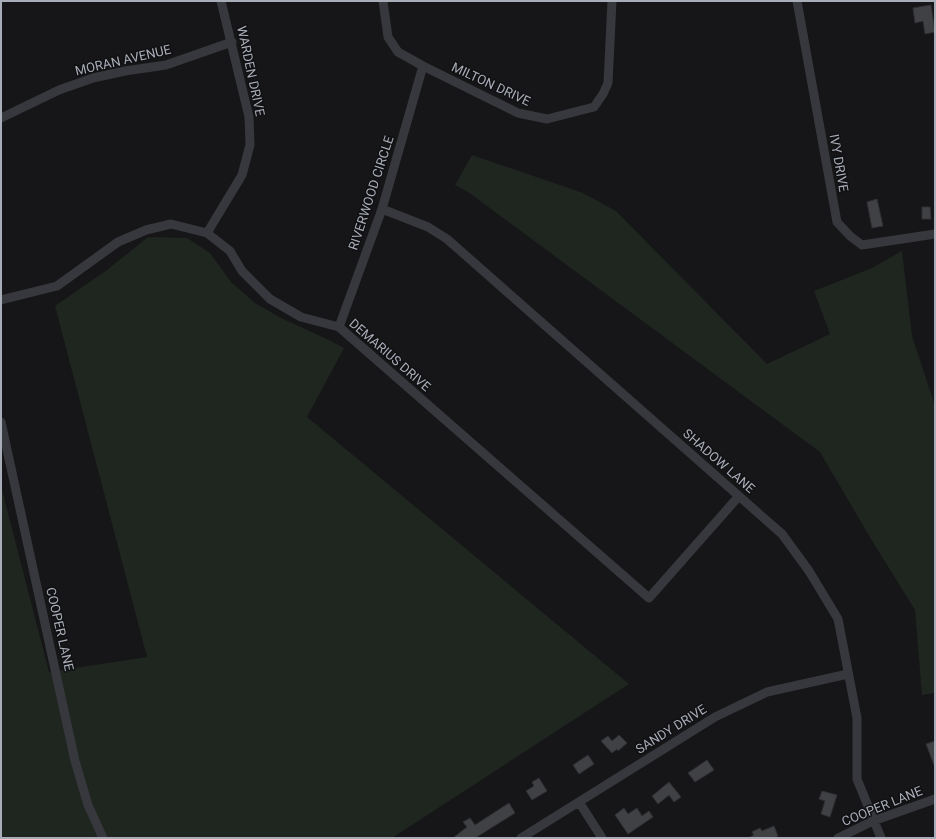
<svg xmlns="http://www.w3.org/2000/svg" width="936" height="839" font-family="Roboto,sans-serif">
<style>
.green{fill:#1e261f}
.building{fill:#404145;stroke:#303034}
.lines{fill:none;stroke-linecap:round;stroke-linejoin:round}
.street{stroke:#37383d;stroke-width:9}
.labels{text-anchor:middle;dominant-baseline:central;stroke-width:3;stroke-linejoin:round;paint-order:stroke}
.street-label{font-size:13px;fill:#a8adb8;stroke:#111113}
</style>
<rect width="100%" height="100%" fill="#161618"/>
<!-- green -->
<path class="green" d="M472,155L583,193L616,211L767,364L830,334L814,291L872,268L902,251L912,336L935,406V693L922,695L915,610L871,539L820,452L468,192L455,185Z
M148,237L187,238L210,253L231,282L255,303L281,318L329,340L344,348L307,417L629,684L392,838H1V486L49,672L147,657L55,306L107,270Z"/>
<!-- building -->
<path class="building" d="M931,5L935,32L925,34L923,21L915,23L913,8Z
M877,199L883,226L872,228L867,202Z
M922,207H930L931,219H922Z
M619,735L627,743L618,751L617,749L612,753L601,741L608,736L612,741Z
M935,741V765H934L926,744Z
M588,755L594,764L579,774L573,765Z
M707,760L714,770L695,782L688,773Z
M539,778L547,791L532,800L526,791L534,786L532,782Z
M669,782L681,797L674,802L669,795L658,804L652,796Z
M822,791L837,795L830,817L821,814L825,801L819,799Z
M509,803L515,813L475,838H453L467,827L463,822L470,818L475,825Z
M624,808L628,814L637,808L642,816L649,811L653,817L628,834L615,815Z
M774,826L778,836L774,838H748L754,835L752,832L760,828L762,831Z"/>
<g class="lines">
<!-- street -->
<path class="street" d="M383,1L388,37L398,52L423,66L518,113L547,119L594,107L603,94L608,83L612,1
M797,1L837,222L850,236L862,245L935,234
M1,118L59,90L93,78L125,71L166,65L232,42
M382,209L428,227L447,239L782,534L809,571L838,619L857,718V779L881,838
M207,233L242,175L250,145L249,117L221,1
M1,300L57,286L118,242L146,230L171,224L207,233L230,251L242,271L270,299L301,317L339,327L649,598L739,496
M339,327L382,209L423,66
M1,422L75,761L88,805L103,838
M579,802L602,838
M521,838L715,717L767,692L848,674
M838,838L873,821L935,799"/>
</g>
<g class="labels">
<!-- street labels -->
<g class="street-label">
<text transform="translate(123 60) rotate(-13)">MORAN AVENUE</text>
<text transform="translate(251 71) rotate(78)">WARDEN DRIVE</text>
<text transform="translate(491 84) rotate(25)">MILTON DRIVE</text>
<text transform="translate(839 163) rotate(80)">IVY DRIVE</text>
<text transform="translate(371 193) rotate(-72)">RIVERWOOD CIRCLE</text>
<text transform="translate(390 355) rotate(41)">DEMARIUS DRIVE</text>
<text transform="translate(719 461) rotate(41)">SHADOW LANE</text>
<text transform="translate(60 629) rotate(77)">COOPER LANE</text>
<text transform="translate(671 729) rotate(-32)">SANDY DRIVE</text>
<text transform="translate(882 806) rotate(-22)">COOPER LANE</text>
</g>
</g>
<!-- border -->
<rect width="936" height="839" fill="none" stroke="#a8adb8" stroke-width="4"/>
</svg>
